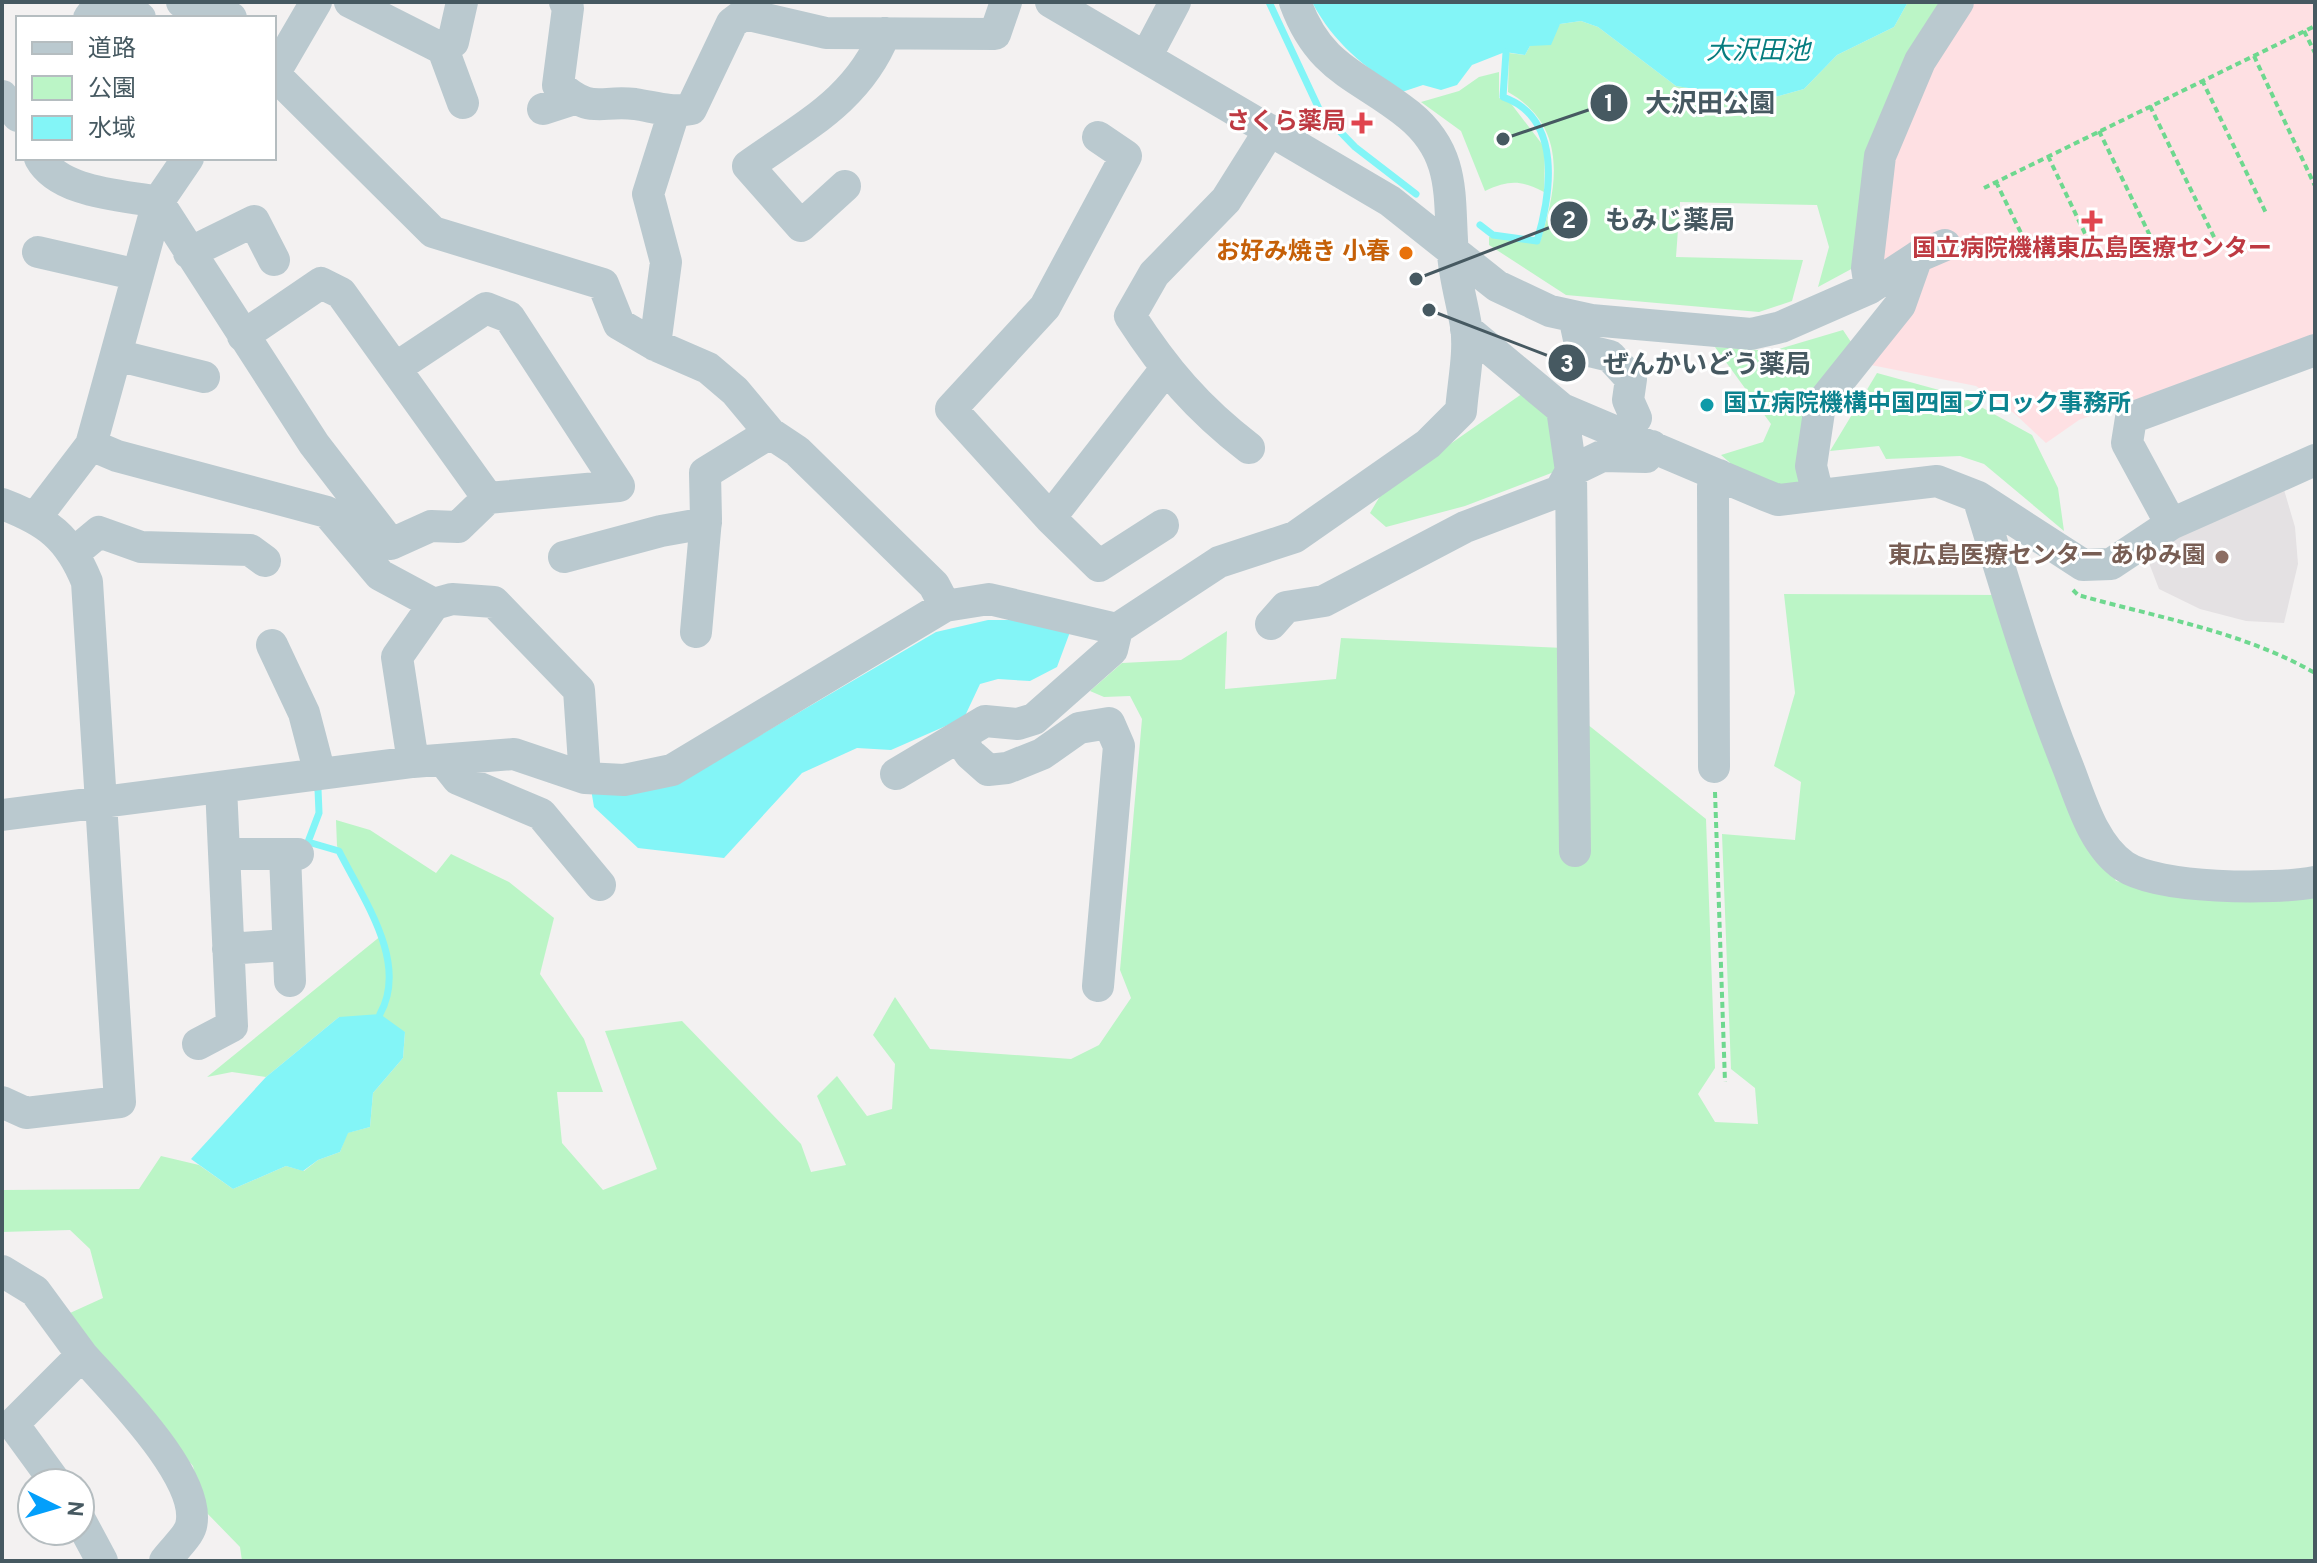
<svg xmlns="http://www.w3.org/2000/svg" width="2317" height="1563" font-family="Overpass,'Noto Sans JP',sans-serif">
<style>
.education{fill:#e4e1e3}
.medical{fill:#fee0e3}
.green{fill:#bbf5c6}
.water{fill:#83f5f7}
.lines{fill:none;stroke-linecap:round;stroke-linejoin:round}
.stream{stroke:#83f5f7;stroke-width:7}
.path{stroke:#6ed88f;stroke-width:4;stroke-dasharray:6 4;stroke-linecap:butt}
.minor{stroke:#bac9cf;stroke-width:32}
.health-dot{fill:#e0444e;stroke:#fff;stroke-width:3}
.food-dot{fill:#e8710a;stroke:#fff;stroke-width:3}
.culture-dot{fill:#0f9aa8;stroke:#fff;stroke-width:3}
.education-dot{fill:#8d6e63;stroke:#fff;stroke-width:3}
.labels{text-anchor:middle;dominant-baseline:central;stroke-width:6;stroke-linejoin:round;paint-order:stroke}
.health-label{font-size:24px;font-weight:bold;fill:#be3a42;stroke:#fff;text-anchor:end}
.food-label{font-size:24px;font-weight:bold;fill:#c56008;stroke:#fff;text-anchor:end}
.culture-label{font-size:24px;font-weight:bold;fill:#0d838f;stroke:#fff;text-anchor:start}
.education-label{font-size:24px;font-weight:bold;fill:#785e54;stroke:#fff;text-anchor:end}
.water-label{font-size:26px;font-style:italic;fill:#067d7f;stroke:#fff}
.leader{fill:none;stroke:#465961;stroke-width:3}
.callout-dot{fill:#465961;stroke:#fff;stroke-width:3}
.mark-label{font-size:24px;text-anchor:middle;font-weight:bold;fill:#fff}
.callout-label{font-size:26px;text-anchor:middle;font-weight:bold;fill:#465961;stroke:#fff;stroke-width:6;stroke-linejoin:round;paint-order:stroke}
</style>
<rect width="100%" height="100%" fill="#f3f1f1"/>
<!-- education -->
<path class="education" d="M2282,483L2295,527L2298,564L2284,623L2246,621L2200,609L2159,589L2144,550Z"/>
<!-- medical -->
<path class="medical" d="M1947,2H2315V334L2079,420L2046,443L2015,414L1976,386L1866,364L1904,312L1877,257L1898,87Z"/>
<!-- green -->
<path class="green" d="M1908,2H1947L1855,267L1818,287L1829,247L1817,205L1680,202L1676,257L1803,260L1792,301L1759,312L1566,295L1489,245V237L1540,242C1558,185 1568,126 1508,92L1509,53L1525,55L1530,46L1560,24L1581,21L1598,27L1676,86L1733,95L1753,103L1804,89L1837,55L1894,27Z
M1499,72V98L1509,101L1545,148L1544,192C1521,180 1509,180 1485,191L1461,131L1421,102L1459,91L1479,77Z
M1843,330L1853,345L1806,481L1778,490L1743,474L1721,455L1763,442L1771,424L1715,347L1772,351Z
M1877,373L1961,396L2032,435L2058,488L2064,531L1984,464L1960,456L1886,459L1879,446L1830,451Z
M1526,391L1554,420L1562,457L1554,472L1465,506L1386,527L1370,513L1383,491Z
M1784,594L2002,595L2095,844L2116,881L2202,896L2315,889V1561H242L240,1547L204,1510L193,1466L97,1356L70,1313L103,1298L90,1249L70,1230L2,1232V1190L139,1189L161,1156L199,1165L233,1189L286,1166L304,1171L318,1160L340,1152L347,1133L370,1127L373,1093L403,1058L405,1032L339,1017L266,1077L232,1072L207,1077L382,935L337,846L336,820L370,830L436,873L451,854L509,882L554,918L540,974L584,1039L603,1092H557L562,1143L603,1190L657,1169L605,1031L682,1021L801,1144L811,1172L846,1165L817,1096L837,1076L867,1116L892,1109L895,1064L873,1035L895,997L930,1049L1071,1059L1099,1045L1131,998L1120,970L1142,719L1130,696L1104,697L1090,691L1122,663L1181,660L1227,631L1225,689L1336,679L1341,638L1564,648L1582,720L1706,819L1715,1068L1698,1094L1715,1122L1758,1124L1755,1088L1731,1069L1722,834L1795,840L1801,782L1774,766L1795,693Z"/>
<!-- water -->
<path class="water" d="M1312,2H1908L1894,27L1837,55L1804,89L1753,103L1733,95L1676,86L1598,27L1581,21L1560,24L1551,45L1530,46L1525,55L1505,52L1472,65L1457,85L1441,90L1423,85L1402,92C1364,66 1334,44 1312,2Z
M988,620H1026L1070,632L1057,667L1030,681L998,679L980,684L964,718L891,750L857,748L802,773L724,858L638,848L594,807L591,789L682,781L936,632Z
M380,1014L405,1032L403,1058L373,1093L370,1127L348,1133L340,1152L318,1160L303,1171L286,1166L233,1189L191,1159L266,1077L339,1017Z"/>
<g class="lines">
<!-- stream -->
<path class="stream" d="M1269,2L1320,111L1355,147L1416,194
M1480,225L1493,235L1537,241C1551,194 1563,118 1503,97L1506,52
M312,786L318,789L319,813L308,842L339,851C363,899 409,962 380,1014"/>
<!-- path -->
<path class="path" d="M2304,31L2315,53
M2254,56L2315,186
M2202,80L2266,213
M2150,106L2215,239
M2099,131L2156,248
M2048,156L2090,244
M1996,182L2024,239
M1984,188L2315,26
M2073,590L2078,595C2156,617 2244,632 2315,673
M1715,792L1725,1082"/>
<!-- minor -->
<path class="minor" d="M121,2L140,18
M182,2L231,18
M350,2L443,49L453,42L462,2
M565,2L568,8L558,85C592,115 598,100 635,104C655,107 670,113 691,109L732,23L744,14L826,33L995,34L1006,2
M1051,2L1390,201L1497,286L1550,311L1591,320L1751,334L1781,327L1870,288L1917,257L1945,245
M89,18L101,2
M443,49L463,103
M1146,57L1175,2
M274,74L433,232L603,284L619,324L655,345L708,368L735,391L770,433L797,451L934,585L945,606
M274,74L316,2
M2,96L18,116
M543,109L574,99
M1098,137L1126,156L1045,307L951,409L1050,518L1165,370
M40,158C59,193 122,195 158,202L314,444L391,544L431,526L458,527L488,498L619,486L509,317L486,308L397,367
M845,186L801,226L748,166C804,126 858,100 885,33
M38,252L138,275
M189,253L254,221L274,260
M1870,288L1867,268L1880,156L1920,61L1958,2
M1574,316L1581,349L1610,356L1631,379L1628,400L1636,418
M1466,329L1562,409L1765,495L1778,500L1937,481L1978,497L2083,565L2111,564L2171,524L2315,460
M243,336L321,283L341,293L488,498
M655,345L666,262L648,194L674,112
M116,355L204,377
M1562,409L1571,471L1575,851
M91,445L117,456L327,512L380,575L434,604
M1249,448C1197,408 1165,370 1130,316L1154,274L1226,200L1270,130
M1818,495L1811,466L1820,405L1900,305L1917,257
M1978,497C2006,588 2032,678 2068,767C2081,800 2093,845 2124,866C2158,889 2274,890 2315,882
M2,504C47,521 69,537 87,582L120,1102L26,1113L2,1102
M36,517L91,445L158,202L188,158
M1050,518L1099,566L1163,525
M2171,524L2127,443L2131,418L2315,350
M75,552L99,532L141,547L250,550L265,561
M564,557L661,531L706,523
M1271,624L1286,607L1324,601L1465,527L1560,491L1571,471L1602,456L1646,457L1652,446
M696,632L706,519L705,473L770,433
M272,645L304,713L320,774
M959,738L970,754L988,770L1007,768L1042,754L1079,728L1109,723L1119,746L1098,986
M443,760L458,779L541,814L600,885
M413,762L397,657L434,604L452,599L494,602L579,690L585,778
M1714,767L1713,486L1719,475
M896,774L985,721L1018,724L1034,719L1112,650L1117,629L1219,562L1295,537L1428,444L1461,411C1463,384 1470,352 1466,326C1462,302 1455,279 1453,254C1448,200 1458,155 1409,115C1360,75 1320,71 1295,2
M2,815L413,762L514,754L585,778L624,780L672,770L945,606L989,599L1117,629
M224,854H298
M285,854L290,981
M228,949L286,945
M198,1044L232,1026L221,787
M2,1271L35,1291L82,1355
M56,1483L13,1424L82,1355C112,1389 203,1478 191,1526C188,1537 172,1551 165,1561
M80,1520L102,1561"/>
</g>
<!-- markers -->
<g class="health-dot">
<path d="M1358 111h8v8h8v8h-8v8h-8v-8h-8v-8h8z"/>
<path d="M2088 209h8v8h8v8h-8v8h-8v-8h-8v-8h8z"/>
</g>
<circle class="food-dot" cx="1406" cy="253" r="8"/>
<circle class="culture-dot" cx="1707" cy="405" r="8"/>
<circle class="education-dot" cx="2222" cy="557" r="8"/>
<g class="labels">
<!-- health labels -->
<g class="health-label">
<text x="1346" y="123">さくら薬局</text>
<text x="2092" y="250" text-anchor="middle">国立病院機構東広島医療センター</text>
</g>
<!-- food labels -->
<g class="food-label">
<text x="1390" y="253">お好み焼き 小春</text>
</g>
<!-- culture labels -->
<g class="culture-label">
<text x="1723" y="405">国立病院機構中国四国ブロック事務所</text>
</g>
<!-- education labels -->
<g class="education-label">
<text x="2206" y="557">東広島医療センター あゆみ園</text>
</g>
<!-- water labels -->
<g class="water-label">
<text x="1758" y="52">大沢田池</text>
</g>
</g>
<!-- callouts -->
<path class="leader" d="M1503 139L1609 103M1416 279L1569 220M1429 310L1567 363"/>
<g class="callout-dot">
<circle cx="1503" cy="139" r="8"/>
<circle cx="1416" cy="279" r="8"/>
<circle cx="1429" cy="310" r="8"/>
<circle cx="1609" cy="103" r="20"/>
<circle cx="1569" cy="220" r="20"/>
<circle cx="1567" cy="363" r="20"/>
</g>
<g class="mark-label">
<text x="1609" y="111">1</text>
<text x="1569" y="228">2</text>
<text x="1567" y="372">3</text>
</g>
<g class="callout-label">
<text x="1710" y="112">大沢田公園</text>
<text x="1670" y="229">もみじ薬局</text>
<text x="1707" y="373">ぜんかいどう薬局</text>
</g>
<!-- border -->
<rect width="2317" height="1563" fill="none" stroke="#465961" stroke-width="8"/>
<!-- legend -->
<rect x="16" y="16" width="260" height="144" fill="#ffffff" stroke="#b5bdc0" stroke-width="2"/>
<rect x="32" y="42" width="40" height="12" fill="#bac9cf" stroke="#b5bdc0" stroke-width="2"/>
<text x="88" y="56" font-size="24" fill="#465961">道路</text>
<rect x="32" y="76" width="40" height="24" fill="#bbf5c6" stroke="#b5bdc0" stroke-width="2"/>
<text x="88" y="96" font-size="24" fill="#465961">公園</text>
<rect x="32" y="116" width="40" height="24" fill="#83f5f7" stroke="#b5bdc0" stroke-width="2"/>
<text x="88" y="136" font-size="24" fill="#465961">水域</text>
<!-- north arrow -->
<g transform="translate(56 1507) rotate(95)"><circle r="38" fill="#ffffff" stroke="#b5bdc0" stroke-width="2"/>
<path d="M0-6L14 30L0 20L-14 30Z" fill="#039ffb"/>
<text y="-12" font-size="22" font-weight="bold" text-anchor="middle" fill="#465961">N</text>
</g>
</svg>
